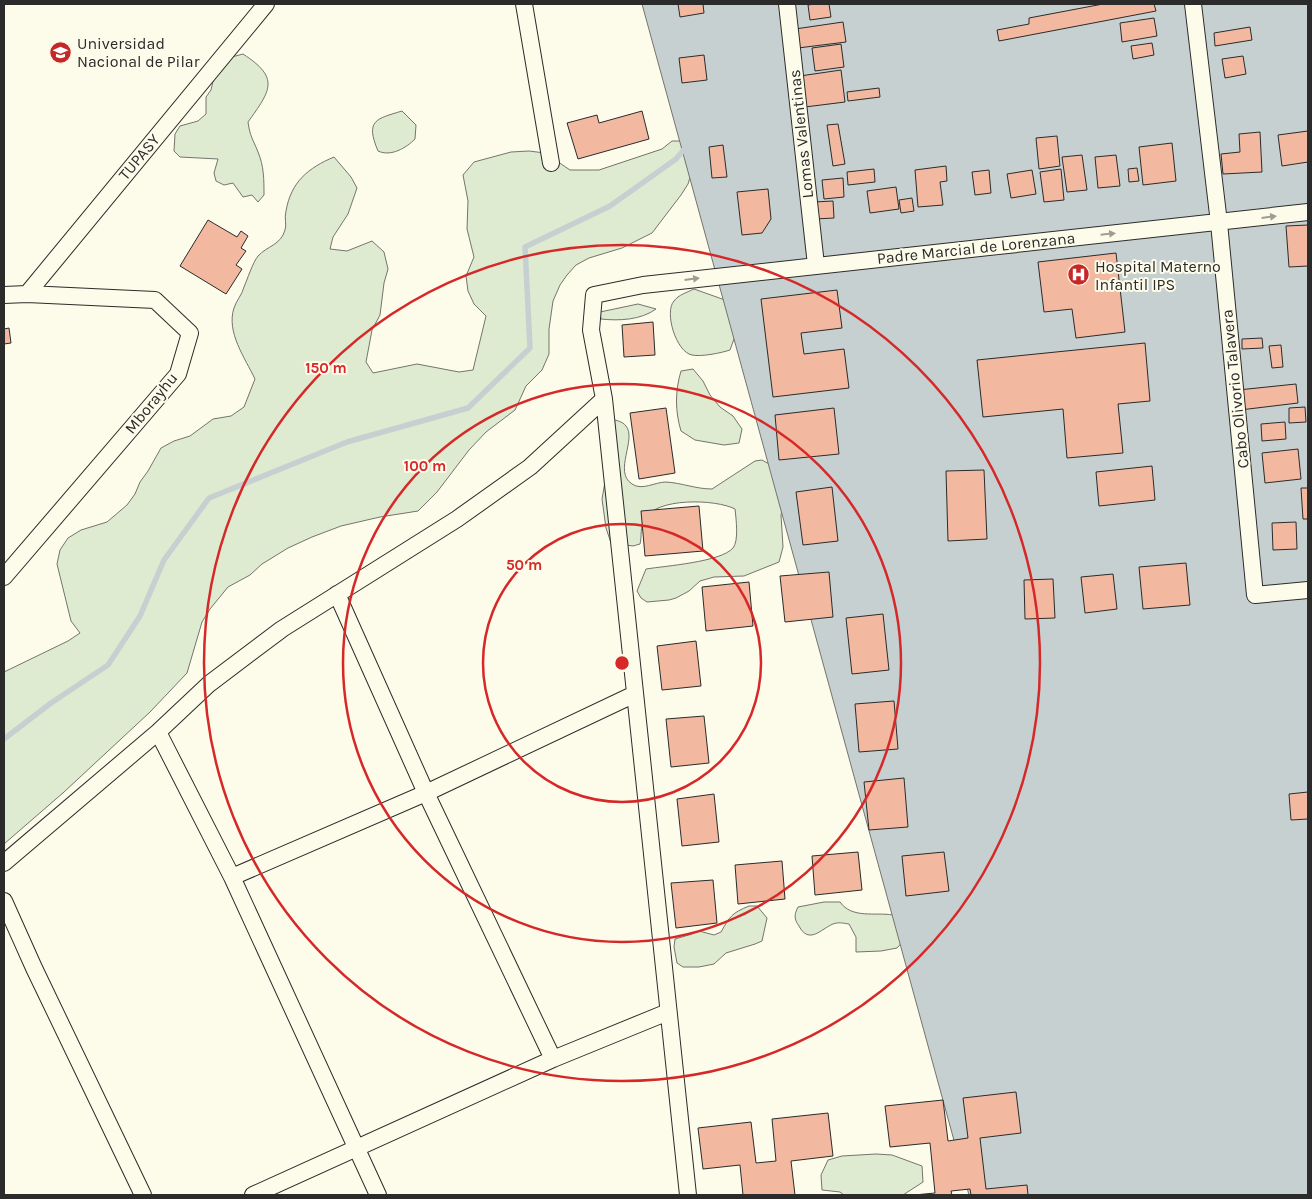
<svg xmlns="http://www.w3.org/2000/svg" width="1312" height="1199" font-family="Karla,sans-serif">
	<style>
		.green { fill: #deebd1; stroke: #74746e }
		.water { fill: #c7d0d0; stroke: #74746e }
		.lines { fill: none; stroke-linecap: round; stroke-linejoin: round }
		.stream { stroke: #c7d0d0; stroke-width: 5.5 }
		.building { fill: #f2b8a0; stroke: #2b2b2b }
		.street-casing { stroke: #2b2b2b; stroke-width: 18 }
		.street { stroke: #fdfbea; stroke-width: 16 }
		.oneway { fill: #9e9d94 }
		.ring { fill: none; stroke: #d62828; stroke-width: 2.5 }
		.labels { text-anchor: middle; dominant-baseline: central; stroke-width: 4; stroke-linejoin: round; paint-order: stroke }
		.poi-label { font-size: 16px; fill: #2b2b2b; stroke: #fdfbea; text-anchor: start }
		.street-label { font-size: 16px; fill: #2b2b2b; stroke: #fdfbea }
		.centre { fill: #d62828; stroke: #fdfbea; stroke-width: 2.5 }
		.ring-label { font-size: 15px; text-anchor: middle; font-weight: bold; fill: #d62828; stroke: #fdfbea; stroke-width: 4; stroke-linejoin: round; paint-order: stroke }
	</style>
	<rect width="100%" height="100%" fill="#fdfbea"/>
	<path class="green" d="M243 54C280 78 271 90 248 122 250 137 253 139 258 152 264 166 264 180 264 195L258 202 252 195 243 197 233 183 224 185 216 181 214 173 218 159 180 157 174 151 175 134 180 126 198 121 206 114V97L211 90 213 81 212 72 213 62Z
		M402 111 416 125 415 139C406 148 391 157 378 151 365 120 376 119 402 111Z
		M672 141H685L692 171 688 184 681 195 652 233 622 248 589 258 576 265 567 275 560 285 553 301 549 329V354L542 370 526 386 515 410 486 432 469 450 437 492 418 511 380 517 341 526 312 537 288 548 262 564 250 575 228 587 210 609 202 622 187 673 150 712 64 792 4 844V672L68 641 80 633 71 621 57 564 60 550 68 538 81 530 107 522 127 505 135 494 140 482 148 471 161 448 174 441 190 436 213 419 231 416 244 407 255 379C245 358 226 332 234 308 236 301 242 295 244 287 247 280 253 262 258 256 267 246 281 245 285 230 287 225 284 218 286 211 291 182 308 168 334 157L351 177 357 188 348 214 333 237 330 249 347 251 372 241 384 252 388 269 384 283 380 315 372 330 366 362 373 373 417 364 459 372 473 370 486 316 474 304 468 291 466 276 474 257 467 229 468 201 463 175 474 162 511 152 529 151 545 153 570 170H599L662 149Z
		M694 289 725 300 738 328 730 350C721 353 701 357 692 355 676 352 664 312 674 301 678 295 688 292 694 289Z
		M638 304 656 309C641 320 619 321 601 319L600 312Z
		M693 369 703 381 710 395 720 407 733 416 742 429 739 443 724 445 695 440 681 431C675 411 675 391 681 371Z
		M612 419C617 421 622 421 626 426 637 439 613 472 632 484 642 491 655 482 666 482 682 483 696 489 712 489L755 461 762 460 769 464 785 499 781 515 783 547 779 562 744 576 714 577 700 581 689 591 676 598 669 600 647 602 641 598 637 591 646 569C665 566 721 562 733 548 739 541 736 518 735 509 716 499 655 497 644 520 640 527 642 536 640 544L633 546 611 543 606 528 602 499 609 459Z
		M824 902H840C852 919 875 912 893 915L907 937 897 948 881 951 856 952V937L849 924C843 923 838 922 833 924 821 929 809 945 799 926 794 919 794 915 798 907Z
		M749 906H757L767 918 762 941 755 944 726 953 714 964 699 967H683L677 963 674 947 675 939 692 934 699 931 714 935 721 932C730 916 732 913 749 906Z
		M876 1154 892 1155 922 1166 923 1182 903 1195H844L840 1192 822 1190 821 1175 828 1160 842 1156Z"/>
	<path class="water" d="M642 4H1308V1195H969Z"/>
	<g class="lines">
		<path class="stream" d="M4 739 51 703 108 665 140 616 164 560 209 498 347 442 468 408 530 348 525 247 610 206 676 159 687 146"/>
	</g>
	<path class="building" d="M678 4H703L704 13 680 17Z
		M815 4H829L831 17 810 20 808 5Z
		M1103 4H1154L1156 11 999 41 997 30 1029 24V18Z
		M1154 18 1157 36 1122 42 1120 23Z
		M843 22 846 42 798 48 795 29Z
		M1250 27 1252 40 1215 46 1214 33Z
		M1152 43 1154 55 1133 59 1131 46Z
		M841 44 844 67 815 71 812 48Z
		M704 55 707 80 682 83 679 58Z
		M1243 56 1246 74 1225 78 1222 59Z
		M841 70 845 102 805 107 800 76Z
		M879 88 880 97 848 101 847 92Z
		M642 111 649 139 578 159 567 123 597 115 599 123Z
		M838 124 845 164 833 166 827 125Z
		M1308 131V162L1282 166 1278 135Z
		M1260 132 1262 172 1223 174 1221 154 1240 152 1239 134Z
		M1057 136 1060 166 1039 169 1036 138Z
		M1172 143 1176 181 1143 185 1139 147Z
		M723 145 727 177 712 178 709 147Z
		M1082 155 1087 190 1067 192 1062 157Z
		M1116 155 1120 186 1098 188 1095 157Z
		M946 166 947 181 940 182 943 205 918 207 915 170Z
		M1137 168 1139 181 1129 182 1128 169Z
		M874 169 875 182 848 185 847 172Z
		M1061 169 1064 200 1044 202 1040 172Z
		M989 170 991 193 975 195 972 172Z
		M1032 170 1036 194 1011 198 1007 174Z
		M843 178 844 197 824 199 822 180Z
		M896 187 899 209 870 213 867 191Z
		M768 189 771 219 762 233 742 235 737 192Z
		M912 198 914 211 901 213 899 200Z
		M833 201 834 218 815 219 814 202Z
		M208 220 237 237 241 231 248 236 241 248 246 251 236 265 242 269 226 294 180 266Z
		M1308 225V266L1289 267 1286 226Z
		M1116 253 1125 332 1076 338 1072 309 1044 312 1038 262Z
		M837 290 842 328 801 333 804 354 844 349 849 388 773 397 761 299Z
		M653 322 655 355 624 357 622 325Z
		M9 328 11 343 4 344V329Z
		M1262 338 1263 348 1242 349V339Z
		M1145 343 1150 401 1118 404 1123 453 1067 458 1063 409 983 417 977 360Z
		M1281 345 1283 367 1272 368 1269 346Z
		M1296 384 1298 403 1240 410 1238 390Z
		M1305 407 1306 422 1289 423V408Z
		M666 408 675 473 639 479 630 413Z
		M834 408 839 454 779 460 775 415Z
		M1285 422 1286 439 1262 441 1261 424Z
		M1298 449 1301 479 1265 483 1262 453Z
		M1152 466 1155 500 1099 506 1096 472Z
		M984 470 987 539 948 541 946 471Z
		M832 487 838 541 803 545 796 492Z
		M1301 488H1308V519H1303Z
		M699 506 703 551 645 556 641 511Z
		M1296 522 1297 549 1273 550 1272 523Z
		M1186 563 1190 605 1143 609 1139 567Z
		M829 572 833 617 785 622 780 576Z
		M1113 574 1117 609 1085 613 1081 577Z
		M1053 579 1055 618 1025 619 1024 580Z
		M749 582 753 626 706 631 702 587Z
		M883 614 889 670 852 674 846 618Z
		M696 641 701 686 662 690 657 646Z
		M894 701 898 749 859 752 855 704Z
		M704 716 709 763 671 767 666 719Z
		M904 778 908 827 869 830 864 782Z
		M1308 792V819L1291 820 1289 794Z
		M714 794 719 842 682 846 677 799Z
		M858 852 862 890 815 895 812 856Z
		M944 852 949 891 906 896 902 856Z
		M782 861 785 899 738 904 735 865Z
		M713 880 717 923 676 928 671 883Z
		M1016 1092 1021 1133 980 1138 986 1189 1027 1185 1028 1195H971L970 1189 951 1191 952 1195H914L935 1193 930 1143 890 1147 885 1106 943 1100 948 1141 968 1138 963 1098Z
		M828 1113 833 1156 791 1161 795 1195H743L740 1165 703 1169 698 1128 751 1122 756 1163 776 1161 772 1119Z"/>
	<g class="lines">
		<defs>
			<path id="street" d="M524 4 551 163
				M787 4 816 265
				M1193 4 1219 223 1255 595 1308 590
				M4 295 27 294 266 4
				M4 577 178 374 190 333 155 300 27 294
				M337 594 426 793 553 1059
				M158 732 232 877 378 1195
				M4 863 158 732 209 684 282 629 457 519 530 467 604 399
				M232 877 426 793 635 694
				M4 901 34 968 143 1195
				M253 1195 553 1059 668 1012
				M688 1195 604 399 591 330 594 295 643 285 1308 212"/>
		</defs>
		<use href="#street" class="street-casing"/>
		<use href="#street" class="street"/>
	</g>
	<defs><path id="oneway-solid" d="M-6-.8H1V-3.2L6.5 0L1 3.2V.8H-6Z" transform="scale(1.25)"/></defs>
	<g class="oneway">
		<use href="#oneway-solid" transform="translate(1269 217) rotate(-7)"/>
		<use href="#oneway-solid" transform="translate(1108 234) rotate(-6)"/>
		<use href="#oneway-solid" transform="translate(692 279) rotate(-7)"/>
	</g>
	<g class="ring">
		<circle cx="622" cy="663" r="139"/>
		<circle cx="622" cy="663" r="279"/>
		<circle cx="622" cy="663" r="418"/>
	</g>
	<defs>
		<symbol id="university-disc" viewBox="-11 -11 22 22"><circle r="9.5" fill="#c62828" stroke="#fdfbea"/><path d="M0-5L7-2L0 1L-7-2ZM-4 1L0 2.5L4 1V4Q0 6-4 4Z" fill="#fff"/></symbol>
		<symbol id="hospital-disc" viewBox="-11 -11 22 22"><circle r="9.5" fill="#c62828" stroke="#fdfbea"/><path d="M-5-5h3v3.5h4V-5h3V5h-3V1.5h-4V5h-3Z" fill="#fff"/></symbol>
	</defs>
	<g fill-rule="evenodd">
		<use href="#university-disc" x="48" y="40" width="25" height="25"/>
		<use href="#hospital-disc" x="1066" y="262" width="25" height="25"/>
	</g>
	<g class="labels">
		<g class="poi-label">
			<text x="77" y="43">Universidad<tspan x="77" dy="18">Nacional de Pilar</tspan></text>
			<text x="1095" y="266">Hospital Materno<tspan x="1095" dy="18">Infantil IPS</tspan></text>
		</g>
		<g class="street-label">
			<text transform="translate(801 134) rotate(-96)">Lomas Valentinas</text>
			<text transform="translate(139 157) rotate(-50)">TUPASY</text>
			<text transform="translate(976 248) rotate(-6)">Padre Marcial de Lorenzana</text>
			<text transform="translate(1235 389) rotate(-96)">Cabo Olivorio Talavera</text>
			<text transform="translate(151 403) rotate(-51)">Mborayhu</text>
		</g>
	</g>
	<circle cx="622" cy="663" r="8" class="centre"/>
	<g class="ring-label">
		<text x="326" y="373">150 m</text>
		<text x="425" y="471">100 m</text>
		<text x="524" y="570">50 m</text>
	</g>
	<rect width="1312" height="1199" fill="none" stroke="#2b2b2b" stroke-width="10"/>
</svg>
